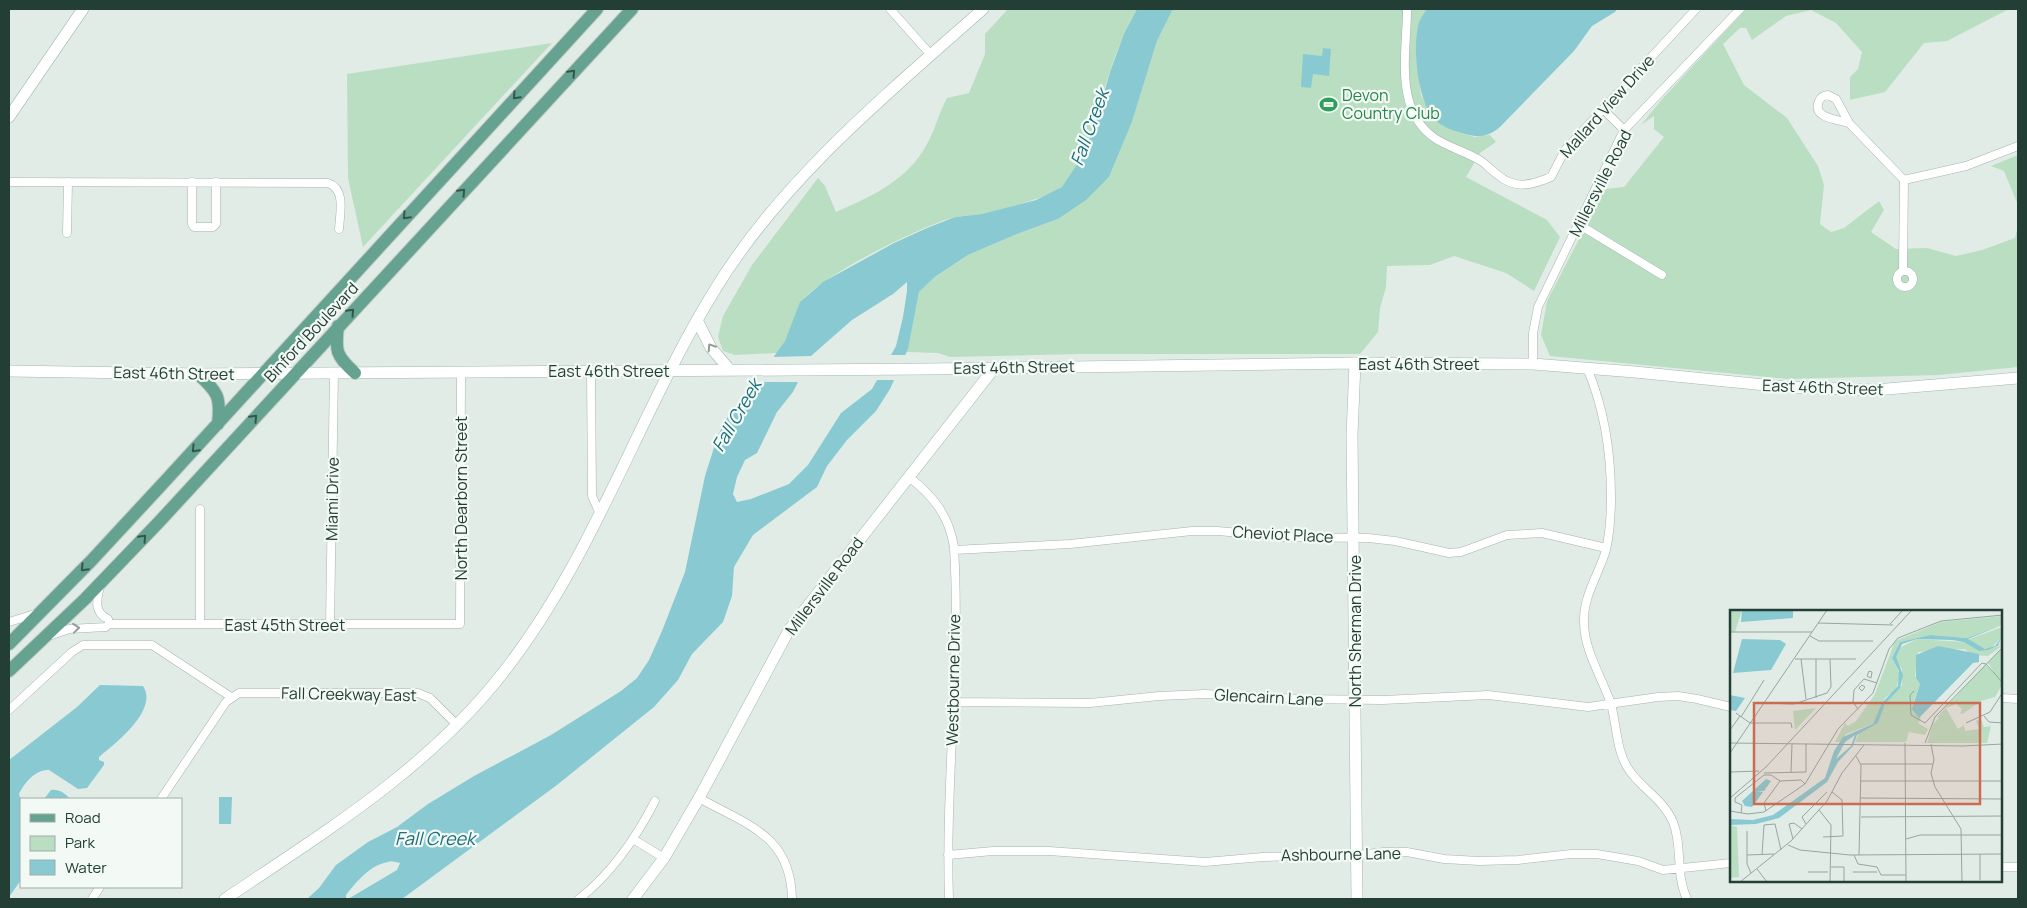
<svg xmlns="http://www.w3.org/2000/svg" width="2027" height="908" font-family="Manrope,sans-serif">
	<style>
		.green { fill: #badec2 }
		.water { fill: #89cad2; fill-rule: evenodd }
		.pier { fill: #e2ece7 }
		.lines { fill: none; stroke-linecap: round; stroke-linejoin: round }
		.street-casing { stroke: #a5b4ae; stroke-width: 9 }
		.secondary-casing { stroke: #a0b8af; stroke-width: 12 }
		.primary-casing { stroke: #c1c9c6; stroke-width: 14 }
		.street { stroke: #fff; stroke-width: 8 }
		.secondary { stroke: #fff; stroke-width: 11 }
		.primary { stroke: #66a290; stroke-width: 12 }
		.oneway { stroke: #33574c }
		.oneway2 { stroke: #909e9a }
		.labels { text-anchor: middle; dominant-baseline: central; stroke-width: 4.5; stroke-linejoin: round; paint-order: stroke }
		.leisure-label { font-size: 16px; fill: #27864d; stroke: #f3f9f5; text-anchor: start }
		.street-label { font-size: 16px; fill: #223e35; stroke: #f3f9f5 }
		.water-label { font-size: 18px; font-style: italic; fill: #1b6f7a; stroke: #f3f9f5 }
		.inset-road { fill: none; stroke: #95a6a0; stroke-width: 1 }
		.view { fill: #ca6c52; fill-opacity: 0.15; stroke: #ca6c52; stroke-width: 2.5 }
		.inset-edge { fill: none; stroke: #223e35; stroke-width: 2.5 }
	</style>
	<rect width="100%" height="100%" fill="#e2ece7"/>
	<path class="green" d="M1008 9H1137C1126 29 1117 50 1110 71 1097 111 1091 153 1063 186 1054 196 997 211 982 214 973 216 964 215 955 217 923 225 820 276 801 302 797 307 796 317 793 323 789 334 784 344 777 353L735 355 723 351 718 337 723 316 752 265 818 178 825 186 836 212C872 196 907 181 927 144 935 130 939 112 947 98L969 93 985 54V34Z
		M1173 9H1427L1419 22 1416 58 1421 95 1434 120 1457 132 1475 137 1490 135 1496 142 1480 153 1466 177 1547 220 1560 237 1534 291 1506 273 1454 256 1430 265 1387 266 1386 287 1380 308 1378 332 1360 354H1081L950 357 938 353 907 352 919 292 936 276 968 255 1017 234 1058 219 1109 177 1132 122 1157 41Z
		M1746 9H2009L1947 41 1924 43 1885 92 1850 100V77L1858 69 1862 52 1836 23 1811 10 1786 16 1752 40 1746 28H1740L1723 44 1744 85 1787 118 1818 166 1824 185 1820 224 1831 232 1844 228 1879 201 1884 210 1871 232 1896 249 1927 248 1956 256 1982 250 2015 238 2018 226V367L1939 375 1788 379 1550 356 1541 335 1547 301 1605 189 1624 187 1664 137 1654 129V116L1641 125 1663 98Z
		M552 43 363 247 348 178 347 74Z
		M2018 155V205L2004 171 1991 166Z"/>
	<path class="water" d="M1137 9H1173L1157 41 1132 122 1109 177 1086 200 1058 219 1017 234 968 255 936 276 919 292 908 349 890 389 876 411 847 440 827 466 817 487 753 535 734 567 732 596 723 622 692 654 678 680 654 707 557 785 402 899H348L397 870 400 863C396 862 391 861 388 862 370 865 356 882 346 895V899H307L319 888 336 865 368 842 397 827 428 804 474 776 551 735 621 691 637 678 649 660 662 631 685 572 705 476 718 435 731 411 750 390 785 341 800 302 823 282 894 243 927 228 955 217 982 214 1036 200 1062 187 1082 157 1094 128 1110 72 1124 34ZM907 282V291L903 317 896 346 872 389 841 413 808 465 789 484 751 499 737 502 733 494 737 477 745 460 757 453 777 412 793 392 811 356 852 320 893 294Z
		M1427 9H1617L1615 12 1592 26 1574 51 1500 127C1488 137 1479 138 1465 134 1456 132 1440 126 1434 119 1417 99 1412 47 1419 22 1421 18 1424 13 1427 9Z
		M1323 48 1331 49 1329 76 1313 74 1311 88 1301 87 1303 54 1322 56Z
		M100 685 143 686C159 710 115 744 99 757V760L104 762V765L87 788 78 789 49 770C36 769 24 783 19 794L21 800V880L9 897V760L77 707Z
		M51 790C59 789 65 793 70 799H44Z
		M219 797H232L231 824H219Z"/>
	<path class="pier" d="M888 355H908L897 380H874Z
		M814 356 801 382H753L771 357Z"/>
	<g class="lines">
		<defs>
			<path id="street" d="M890 9 931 55
				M1407 9C1407 53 1393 110 1436 139 1450 148 1467 152 1481 161 1487 165 1492 171 1498 175 1515 190 1532 185 1551 177L1565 150 1696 9
				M1828 95 1836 99 1849 123C1839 120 1811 118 1819 101 1821 97 1823 96 1828 95Z
				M1603 109 1624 130
				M1849 123 1904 180
				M1904 180 1966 166 2018 146
				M9 182 328 183C346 189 340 213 339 229
				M192 182V224L194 227H213L216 224V182
				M1578 224 1662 275
				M67 233 68 182
				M1903 270 1904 180
				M1897 279a8 8 0 1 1 16 0a8 8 0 1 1-16 0Z
				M1533 364V333L1538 307 1624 130 1740 9
				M1587 368C1605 410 1611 452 1611 497 1611 515 1610 532 1606 550 1599 574 1583 596 1584 622 1584 651 1602 677 1611 704 1617 726 1616 751 1629 770 1642 789 1664 800 1673 822 1683 847 1675 874 1687 899
				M591 372 592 496 600 514
				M909 477C933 496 949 515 954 547 961 664 945 782 949 899
				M200 509V624
				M954 550 1070 544 1192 531H1218L1282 537 1368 538 1395 541 1449 553 1461 552 1507 535 1542 533 1606 548
				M100 586C97 599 93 612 108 619L109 624
				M9 622 35 614
				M330 625 334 373
				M52 635 69 629 106 627 109 624H460L461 372
				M2001 698 2018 699
				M955 702 1090 703 1159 696 1205 694 1300 699 1383 700 1488 695 1588 707 1658 697 1678 696 1697 699 1731 707
				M9 710 72 652 83 645H152L231 697
				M699 798C747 825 791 835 792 899
				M161 799 226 702 239 693H418L430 698 457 725
				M633 839 664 858
				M948 855 993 851H1049L1205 862 1263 857 1357 855 1384 852H1407L1444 859 1479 861 1518 860 1571 854H1597L1638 861 1663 870 1731 863
				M2001 867H2018
				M92 899 100 887
				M579 899C612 873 636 838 655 801"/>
			<path id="secondary" d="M9 117 83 9
				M697 320 711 348 730 370
				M1355 363 1352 435 1357 899
				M9 371 198 374 926 369 1355 363 1533 364 1635 372 1785 387 1875 390 2018 378
				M225 899C323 833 428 769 502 674 594 558 638 414 716 288 783 179 888 93 983 9
				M633 899 664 858 699 798 789 630 995 367"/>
			<path id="primary" d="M338 326C335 351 336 356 355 373
				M198 374C218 392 221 397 218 424
				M9 644 91 561 167 479 597 9
				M9 671 85 599 159 522 632 9"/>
		</defs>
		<use href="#street" class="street-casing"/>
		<use href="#secondary" class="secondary-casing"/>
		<use href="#primary" class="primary-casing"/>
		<use href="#street" class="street"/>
		<use href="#secondary" class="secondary"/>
		<use href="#primary" class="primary"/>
	</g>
	<defs><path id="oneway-chevron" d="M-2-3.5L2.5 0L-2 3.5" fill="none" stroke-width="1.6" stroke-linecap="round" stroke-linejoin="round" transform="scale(1.25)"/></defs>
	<g class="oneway">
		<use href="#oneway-chevron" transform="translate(572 73) rotate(-47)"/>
		<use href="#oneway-chevron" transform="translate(516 96) rotate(133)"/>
		<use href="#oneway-chevron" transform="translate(462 192) rotate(-47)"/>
		<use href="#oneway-chevron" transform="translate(406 216) rotate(133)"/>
		<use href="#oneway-chevron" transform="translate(351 312) rotate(-47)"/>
		<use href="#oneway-chevron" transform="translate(254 418) rotate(-47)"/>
		<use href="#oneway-chevron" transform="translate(195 449) rotate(133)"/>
		<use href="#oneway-chevron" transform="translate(143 538) rotate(-47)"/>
		<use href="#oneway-chevron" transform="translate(84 568) rotate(134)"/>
	</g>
	<g class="oneway2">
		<use href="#oneway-chevron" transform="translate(711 347) rotate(-123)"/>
		<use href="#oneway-chevron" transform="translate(76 628) rotate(-6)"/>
	</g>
	<defs>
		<symbol id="stadium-bare" viewBox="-9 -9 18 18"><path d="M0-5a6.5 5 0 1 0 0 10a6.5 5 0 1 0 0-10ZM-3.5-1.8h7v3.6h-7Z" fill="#2e9e5b" stroke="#f3f9f5" stroke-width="2.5" paint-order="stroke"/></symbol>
	</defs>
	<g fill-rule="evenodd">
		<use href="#stadium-bare" x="1316" y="92" width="25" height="25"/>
	</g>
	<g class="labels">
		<g class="leisure-label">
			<text x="1342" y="95">Devon<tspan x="1342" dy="18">Country Club</tspan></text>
		</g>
		<g class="street-label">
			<text transform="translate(1607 106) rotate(-48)">Mallard View Drive</text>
			<text transform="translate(1600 183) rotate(-63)">Millersville Road</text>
			<text transform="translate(311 332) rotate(-47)">Binford Boulevard</text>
			<text x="1419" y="364">East 46th Street</text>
			<text transform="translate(1014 367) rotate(-1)">East 46th Street</text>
			<text x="609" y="371">East 46th Street</text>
			<text transform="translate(174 373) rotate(1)">East 46th Street</text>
			<text transform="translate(1823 387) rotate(2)">East 46th Street</text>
			<text transform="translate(461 498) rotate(-90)">North Dearborn Street</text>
			<text transform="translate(332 499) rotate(-89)">Miami Drive</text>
			<text transform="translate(1283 534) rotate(3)">Cheviot Place</text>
			<text transform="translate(824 586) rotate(-53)">Millersville Road</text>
			<text x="285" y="625">East 45th Street</text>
			<text transform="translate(1355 631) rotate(-90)">North Sherman Drive</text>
			<text transform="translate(953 680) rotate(-89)">Westbourne Drive</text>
			<text transform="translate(349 694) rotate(1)">Fall Creekway East</text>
			<text transform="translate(1269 697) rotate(3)">Glencairn Lane</text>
			<text transform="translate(1341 854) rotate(-1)">Ashbourne Lane</text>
		</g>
		<g class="water-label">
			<text transform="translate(1089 127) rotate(-70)">Fall Creek</text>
			<text transform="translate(736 415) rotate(-60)">Fall Creek</text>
			<text x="435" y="838">Fall Creek</text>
		</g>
	</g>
	<g transform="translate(1730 610)">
		<rect width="272" height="272" fill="#e2ece7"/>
		<path d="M0 0H12L5 22H0ZM272 6V15L237 28 200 25 170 32 162 48 170 64 166 80 155 88 143 114 116 124 111 132H105L115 113 118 116 126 111 145 84 165 31 211 12ZM272 17V27L261 38 252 39 237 30ZM187 29 234 32 249 40 272 36 258 46 241 45 235 39 188 42 185 66 190 74 183 94 191 109 188 113 198 119 195 125 179 122 176 132H125L129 124 148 113 155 94 172 75V59L165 51 167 39ZM272 38V75L265 87 251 91 234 103 230 104 232 99 226 94 216 98 228 119 234 115 235 121 249 119 246 111 251 109 254 117 261 116 257 133H197L203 114 209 108 207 107 255 55 264 62 258 53ZM86 98 65 120 63 101ZM0 215 7 217 9 267 0 268Z" fill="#badec2"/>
		<path d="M12 0H63V8L11 12ZM272 15 238 29 255 39 265 36 272 27 268 35 272 34 258 40 249 41 234 32 222 30 187 29 172 34 166 47 173 65 170 78 155 94 148 113 127 125 123 136 108 152 97 172 49 208 26 214 0 215V209L23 210 43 205 95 168 104 141 113 127 143 114 152 93 168 76 169 61 162 48 170 32 200 25 237 28ZM125 125 121 136 106 149 115 132ZM12 29 50 30 56 34 41 60 3 63ZM208 36 249 44V52L243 53 189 108 182 99 190 74 186 68V45ZM0 85 15 88 6 101 0 100ZM36 169 41 171 34 181H27L33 182 25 193 22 197 15 196 12 191Z" fill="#89cad2" fill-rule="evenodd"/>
		<path class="inset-road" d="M88 13 163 15M160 14 173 0M0 22H82M80 26 89 31H143M65 49H126M71 49 76 89M86 49V88M256 54 273 73M139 61 142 62 141 68 137 66ZM132 75 135 77 132 81 129 78ZM184 81 180 85 181 105 195 113 252 53 256 54M34 93 64 94 97 83 101 77 100 49M128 99 123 92 124 80 134 69 147 73M6 103 20 113H61L62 118M254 106 259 112 273 113M11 107 34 70M236 113 260 102 273 82M0 120 10 106M0 133 233 136 273 134M175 133 176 272M195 133 205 107 273 37M201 134 204 150 201 163 205 177 231 219 232 272M0 143 97 0M126 146 131 155 129 245M131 154H203M0 162 29 161M61 162 62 134M34 163 76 162V134M50 171 71 170 75 174M131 171H273M0 188 36 157 182 0M130 188 273 189M89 200 101 215 100 272M0 201 18 204 34 202 75 174 108 119 143 83 159 39 168 28 211 11 273 5M36 201 34 193 50 171M11 203 12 195 5 192V188L34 165H41L50 171M131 207 273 206M76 214 72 207 97 182M17 221V254L21 263M93 227 113 226 112 190 102 182M63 229 59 214 64 213 72 219M176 229 190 225H273M58 235 70 240 120 245 273 244M250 244V270M17 245 44 244M32 245 34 215 45 214 51 240M124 245 128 254 147 257 151 265H176M101 257H114V272M27 259 37 272M78 262H98M123 262H147M10 272 61 231 97 191 112 163 134 135"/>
		<path class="view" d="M24 93H250V194H24Z"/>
		<rect width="272" height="272" class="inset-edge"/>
	</g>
	<rect width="2027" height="908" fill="none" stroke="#223e35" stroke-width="20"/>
	<rect x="20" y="798" width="162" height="90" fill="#f3f9f5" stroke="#9faea8"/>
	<rect x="30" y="814" width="25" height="8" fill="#66a290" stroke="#9faea8"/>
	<text x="65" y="823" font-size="15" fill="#223e35">Road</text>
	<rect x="30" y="836" width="25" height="15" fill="#badec2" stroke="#9faea8"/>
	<text x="65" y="848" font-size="15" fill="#223e35">Park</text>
	<rect x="30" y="860" width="25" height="15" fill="#89cad2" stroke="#9faea8"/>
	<text x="65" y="873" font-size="15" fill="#223e35">Water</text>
</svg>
